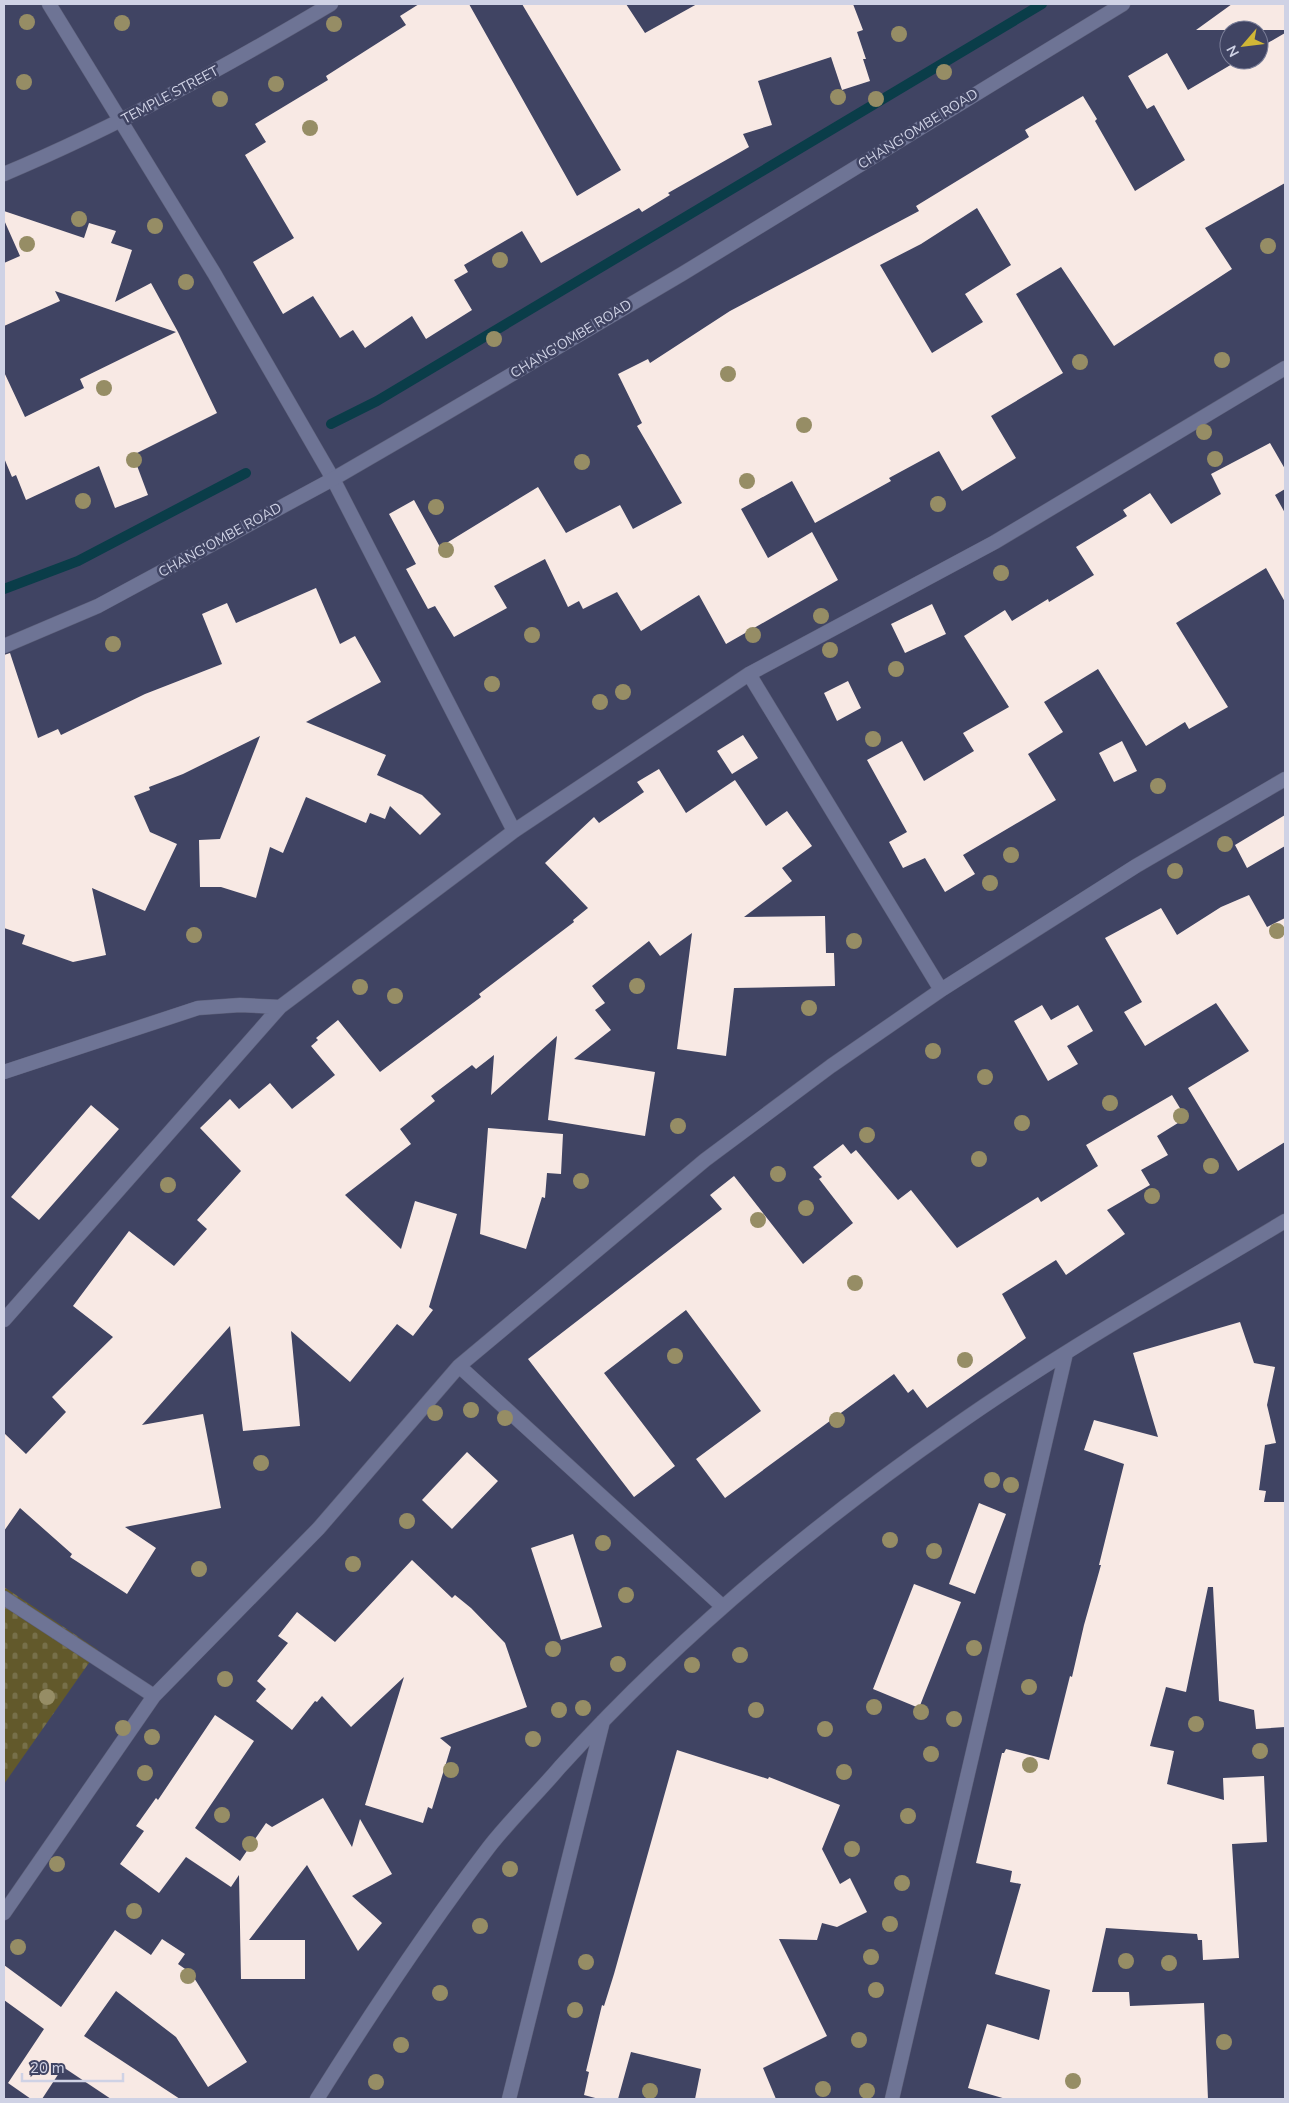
<svg xmlns="http://www.w3.org/2000/svg" width="1289" height="2103" font-family="'Nunito Sans',sans-serif">
	<style>
		.cemetery { fill: url(#cemetery-stones) }
		.lines { fill: none; stroke-linecap: round; stroke-linejoin: round }
		.stream { stroke: #0a3d49; stroke-width: 10 }
		.building { fill: #f8e9e4; fill-rule: evenodd }
		.minor-casing { stroke: #5d607a; stroke-width: 15 }
		.tertiary-casing { stroke: #5d607a; stroke-width: 15 }
		.minor { stroke: #6e7495; stroke-width: 14 }
		.tertiary { stroke: #6e7495; stroke-width: 14 }
		.tree { fill: #968d65 }
		.labels { text-anchor: middle; dominant-baseline: central; stroke-width: 5; stroke-linejoin: round; paint-order: stroke }
		.street-label { font-size: 14px; fill: #cfd2e5; stroke: #404463 }
	</style>
	<defs>
		<pattern id="cemetery-stones" width="16" height="16" patternUnits="userSpaceOnUse" patternTransform="scale(1.25)"><rect width="16" height="16" fill="#62592b"/><path d="M2 7V4a2 2 0 0 1 4 0v3zM10 15v-3a2 2 0 0 1 4 0v3z" fill="#77704a"/></pattern>
	</defs>
	<rect width="100%" height="100%" fill="#404463"/>
	<path class="cemetery" d="M4 1587 98 1650 4 1784Z"/>
	<g class="lines">
		<path class="stream" d="M331 424 377 401 1042 4
			M4 589 78 561 246 473"/>
	</g>
	<path class="building" d="M419 4H469L577 196 621 170 522 4H626L645 33 697 4H853L863 30 857 32 866 59H863L870 81 842 90 831 57 758 81 772 125 743 134 749 147 668 193 670 195 642 212 639 208 541 263 522 231 464 265 468 272 454 280 472 310 426 339 412 316 365 348 353 330 340 338 313 296 283 314 253 262 294 238 245 155 266 142 255 124 328 80 326 76 406 25 400 16Z
		M1232 4H1285V30H1196Z
		M1285 33V183L1205 228 1232 269 1114 346 1061 267 1016 294 1063 373 991 416 1016 458 962 491 939 451 889 478 891 481 815 523 792 481 741 509 768 558 812 532 838 580 726 644 699 595 641 631 617 592 583 609 579 601 568 607 545 559 494 586 507 608 454 637 435 606 428 609 406 569 416 564 389 514 414 500 440 547 538 487 566 533 620 505 633 529 682 503 637 426 642 423 618 374 648 359 650 363 730 311 919 211 916 206 1029 137 1025 130 1083 96 1097 119 1095 121 1135 191 1185 160 1154 105 1147 109 1128 76 1167 53 1188 90 1239 60H1259V48ZM977 208 1011 265 965 294 983 322 932 353 880 265 921 244Z
		M4 211 84 238 89 223 116 231 111 243 132 250 115 302 151 283 178 332 217 413 133 455 148 495 115 508 99 466 26 500 16 475 12 477 4 458V372L25 417 84 388 80 379 176 332 55 291 60 301 4 326V263L20 256 4 220Z
		M1270 443 1285 469V489L1275 495 1285 513V602L1266 568 1176 623 1228 707 1189 729 1185 722 1146 746 1098 669 1044 702 1063 732 1028 754 1056 800 963 855 975 874 945 892 925 858 903 868 889 842 907 832 867 760 902 741 924 781 974 751 963 733 1009 707 964 636 1005 610 1012 621 1048 599 1049 602 1094 575 1076 547 1127 516 1123 510 1150 493 1171 524 1221 494 1211 474Z
		M316 588 340 644 355 636 381 682 306 722 386 755 377 775 422 795 441 814 420 835 390 806 385 819 370 813 366 823 306 797 283 853 270 847 256 898 221 887H200L199 840 220 839 260 736 183 774 149 787 150 790 134 796 150 832 177 844 145 911 92 888 106 955 73 962 22 944 25 935 4 928V655L10 653 38 738 58 729 61 735 145 694 222 664 202 614 227 603 236 623Z
		M932 604 946 634 905 653 891 624Z
		M848 681 861 708 837 721 824 693Z
		M743 735 758 758 732 774 717 751Z
		M1122 741 1137 771 1114 782 1099 753Z
		M659 769 686 813 735 780 766 826 787 811 812 846 782 868 792 881 744 917 825 916 826 953H834L835 986 734 988 726 1056 677 1049 692 933 660 956 649 941 592 986 605 1003 595 1010 611 1030 574 1059 655 1072 645 1136 548 1120 557 1036 491 1095 494 1055 476 1069 472 1065 431 1096 435 1101 400 1129 411 1144 345 1195 401 1249 415 1201 457 1214 429 1307 433 1310 413 1336 397 1324 350 1382 291 1331 300 1426 243 1431 230 1326 142 1425 203 1414 221 1508 125 1527 156 1548 127 1594 70 1557 72 1554 20 1508 4 1531V1433L26 1454 66 1412 52 1397 113 1337 73 1306 129 1231 174 1266 207 1229 197 1220 241 1171 200 1128 230 1099 239 1109 270 1083 292 1109 335 1075 311 1046 318 1040 316 1038 338 1020 380 1072 481 997 479 994 574 922 573 920 588 908 545 863 594 817 599 823 644 792 637 782Z
		M1285 815V846L1247 868 1235 845Z
		M1249 895 1267 927 1285 918V1142L1238 1171 1188 1088 1249 1051 1216 1003 1145 1046 1124 1012 1142 1002 1105 938 1161 908 1177 935 1221 907Z
		M1042 1005 1051 1020 1078 1005 1093 1031 1067 1046 1078 1064 1048 1081 1014 1021Z
		M1172 1095 1186 1118 1157 1136 1168 1155 1141 1170 1150 1185 1107 1210 1125 1234 1066 1275 1056 1260 1002 1294 1026 1338 927 1408 913 1389 908 1393 894 1374 725 1498 696 1459 761 1411 686 1310 604 1373 675 1466 634 1497 528 1359 722 1209 710 1195 734 1176 803 1264 853 1223 819 1179 822 1177 813 1167 843 1144 851 1154 856 1150 898 1200 911 1190 957 1248 1038 1197 1041 1202 1098 1166 1086 1145Z
		M91 1105 119 1129 39 1220 11 1197Z
		M488 1128 563 1134 561 1174 547 1173 545 1198 542 1197 526 1249 480 1234Z
		M1240 1322 1254 1363 1275 1367 1267 1405 1276 1443 1265 1445 1259 1490 1266 1491 1264 1502H1285V1727L1256 1729 1254 1710 1219 1701 1213 1587H1208L1186 1692 1166 1687 1150 1746 1174 1751 1167 1784 1224 1800 1223 1778 1264 1776 1267 1842 1232 1844 1239 1958 1203 1960 1202 1940H1198L1197 1934 1106 1928 1092 1992H1129L1130 2006 1204 2003 1208 2099H1006L968 2088 987 2024 1039 2040 1050 1990 995 1974 1021 1884 1010 1882 1012 1871 976 1863 1002 1753H1004L1006 1749 1049 1760 1070 1676 1072 1677 1084 1625 1101 1565H1099L1124 1464 1084 1450 1094 1420 1158 1437 1133 1353Z
		M467 1452 498 1481 452 1529 422 1500Z
		M979 1503 1006 1514 975 1594 949 1584Z
		M573 1534 602 1627 561 1640 531 1548Z
		M412 1560 452 1598 455 1595 471 1608 505 1643 527 1707 440 1738 451 1747 432 1809 428 1807 423 1823 365 1805 404 1677 351 1727 322 1696 317 1702 315 1701 292 1730 256 1701 266 1689 257 1681 288 1643 278 1636 297 1612 335 1642Z
		M914 1584 961 1602 919 1708 873 1689Z
		M215 1715 254 1741 195 1828 240 1861 266 1823 272 1827 323 1798 352 1847 360 1819 392 1874 352 1896 382 1923 358 1951 307 1865 249 1940H305V1979H241L239 1875 231 1887 186 1857 159 1893 120 1864 144 1831 136 1826 156 1798 158 1800Z
		M677 1750 768 1779 769 1777 840 1805 822 1849 840 1884 850 1878 867 1912 837 1927 822 1923 817 1940 779 1939 827 2036 763 2068 776 2099H695L701 2069 631 2052 618 2099H599L584 2095 589 2072 586 2071 602 2005 604 2006 614 1974Z
		M115 1930 151 1955 162 1939 185 1954 178 1964 191 1973 247 2062 208 2087 176 2037 116 1991 84 2036 180 2099H111L63 2067 42 2099H31L8 2083 44 2029 4 2000V1965L61 2007Z"/>
	<g class="lines">
		<defs>
			<path id="minor" d="M49 4 214 273 333 479 514 831
				M4 174C118 126 225 67 331 4
				M749 674 941 990
				M4 1072 198 1008 240 1005 280 1007
				M4 1320 280 1007 514 831 749 674 995 542 1285 368
				M459 1366 722 1606
				M4 1598 154 1696
				M4 1913 154 1696 319 1528 459 1366 705 1160 831 1066 941 990 1136 866 1285 779
				M317 2099C371 2013 427 1928 489 1847 511 1819 537 1794 560 1767 676 1639 810 1527 952 1428 1058 1353 1174 1288 1285 1221
				M509 2099 603 1721
				M892 2099 1066 1353"/>
			<path id="tertiary" d="M4 646 98 606 333 479 426 425 682 274 1123 4"/>
		</defs>
		<use href="#minor" class="minor-casing"/>
		<use href="#tertiary" class="tertiary-casing"/>
		<use href="#minor" class="minor"/>
		<use href="#tertiary" class="tertiary"/>
	</g>
	<g class="tree">
		<circle cx="27" cy="22" r="8"/>
		<circle cx="122" cy="23" r="8"/>
		<circle cx="334" cy="24" r="8"/>
		<circle cx="899" cy="34" r="8"/>
		<circle cx="944" cy="72" r="8"/>
		<circle cx="24" cy="82" r="8"/>
		<circle cx="276" cy="84" r="8"/>
		<circle cx="838" cy="97" r="8"/>
		<circle cx="220" cy="99" r="8"/>
		<circle cx="876" cy="99" r="8"/>
		<circle cx="310" cy="128" r="8"/>
		<circle cx="79" cy="219" r="8"/>
		<circle cx="155" cy="226" r="8"/>
		<circle cx="27" cy="244" r="8"/>
		<circle cx="1268" cy="246" r="8"/>
		<circle cx="500" cy="260" r="8"/>
		<circle cx="186" cy="282" r="8"/>
		<circle cx="494" cy="339" r="8"/>
		<circle cx="1222" cy="360" r="8"/>
		<circle cx="1080" cy="362" r="8"/>
		<circle cx="728" cy="374" r="8"/>
		<circle cx="104" cy="388" r="8"/>
		<circle cx="804" cy="425" r="8"/>
		<circle cx="1204" cy="432" r="8"/>
		<circle cx="1215" cy="459" r="8"/>
		<circle cx="134" cy="460" r="8"/>
		<circle cx="582" cy="462" r="8"/>
		<circle cx="747" cy="481" r="8"/>
		<circle cx="83" cy="501" r="8"/>
		<circle cx="938" cy="504" r="8"/>
		<circle cx="436" cy="507" r="8"/>
		<circle cx="446" cy="550" r="8"/>
		<circle cx="1001" cy="573" r="8"/>
		<circle cx="821" cy="616" r="8"/>
		<circle cx="532" cy="635" r="8"/>
		<circle cx="753" cy="635" r="8"/>
		<circle cx="113" cy="644" r="8"/>
		<circle cx="830" cy="650" r="8"/>
		<circle cx="896" cy="669" r="8"/>
		<circle cx="492" cy="684" r="8"/>
		<circle cx="623" cy="692" r="8"/>
		<circle cx="600" cy="702" r="8"/>
		<circle cx="873" cy="739" r="8"/>
		<circle cx="1158" cy="786" r="8"/>
		<circle cx="1225" cy="844" r="8"/>
		<circle cx="1011" cy="855" r="8"/>
		<circle cx="1175" cy="871" r="8"/>
		<circle cx="990" cy="883" r="8"/>
		<circle cx="1277" cy="931" r="8"/>
		<circle cx="194" cy="935" r="8"/>
		<circle cx="854" cy="941" r="8"/>
		<circle cx="637" cy="986" r="8"/>
		<circle cx="360" cy="987" r="8"/>
		<circle cx="395" cy="996" r="8"/>
		<circle cx="809" cy="1008" r="8"/>
		<circle cx="933" cy="1051" r="8"/>
		<circle cx="985" cy="1077" r="8"/>
		<circle cx="1110" cy="1103" r="8"/>
		<circle cx="1181" cy="1116" r="8"/>
		<circle cx="1022" cy="1123" r="8"/>
		<circle cx="678" cy="1126" r="8"/>
		<circle cx="867" cy="1135" r="8"/>
		<circle cx="979" cy="1159" r="8"/>
		<circle cx="1211" cy="1166" r="8"/>
		<circle cx="778" cy="1174" r="8"/>
		<circle cx="581" cy="1181" r="8"/>
		<circle cx="168" cy="1185" r="8"/>
		<circle cx="1152" cy="1196" r="8"/>
		<circle cx="806" cy="1208" r="8"/>
		<circle cx="758" cy="1220" r="8"/>
		<circle cx="855" cy="1283" r="8"/>
		<circle cx="675" cy="1356" r="8"/>
		<circle cx="965" cy="1360" r="8"/>
		<circle cx="471" cy="1410" r="8"/>
		<circle cx="435" cy="1413" r="8"/>
		<circle cx="505" cy="1418" r="8"/>
		<circle cx="837" cy="1420" r="8"/>
		<circle cx="261" cy="1463" r="8"/>
		<circle cx="992" cy="1480" r="8"/>
		<circle cx="1011" cy="1485" r="8"/>
		<circle cx="407" cy="1521" r="8"/>
		<circle cx="890" cy="1540" r="8"/>
		<circle cx="603" cy="1543" r="8"/>
		<circle cx="934" cy="1551" r="8"/>
		<circle cx="353" cy="1564" r="8"/>
		<circle cx="199" cy="1569" r="8"/>
		<circle cx="626" cy="1595" r="8"/>
		<circle cx="974" cy="1648" r="8"/>
		<circle cx="553" cy="1649" r="8"/>
		<circle cx="740" cy="1655" r="8"/>
		<circle cx="618" cy="1664" r="8"/>
		<circle cx="692" cy="1665" r="8"/>
		<circle cx="225" cy="1679" r="8"/>
		<circle cx="1029" cy="1687" r="8"/>
		<circle cx="47" cy="1697" r="8"/>
		<circle cx="874" cy="1707" r="8"/>
		<circle cx="583" cy="1708" r="8"/>
		<circle cx="559" cy="1710" r="8"/>
		<circle cx="756" cy="1710" r="8"/>
		<circle cx="921" cy="1712" r="8"/>
		<circle cx="954" cy="1719" r="8"/>
		<circle cx="1196" cy="1724" r="8"/>
		<circle cx="123" cy="1728" r="8"/>
		<circle cx="825" cy="1729" r="8"/>
		<circle cx="152" cy="1737" r="8"/>
		<circle cx="533" cy="1739" r="8"/>
		<circle cx="1260" cy="1751" r="8"/>
		<circle cx="931" cy="1754" r="8"/>
		<circle cx="1030" cy="1765" r="8"/>
		<circle cx="451" cy="1770" r="8"/>
		<circle cx="844" cy="1772" r="8"/>
		<circle cx="145" cy="1773" r="8"/>
		<circle cx="222" cy="1815" r="8"/>
		<circle cx="908" cy="1816" r="8"/>
		<circle cx="250" cy="1844" r="8"/>
		<circle cx="852" cy="1849" r="8"/>
		<circle cx="57" cy="1864" r="8"/>
		<circle cx="510" cy="1869" r="8"/>
		<circle cx="902" cy="1883" r="8"/>
		<circle cx="134" cy="1911" r="8"/>
		<circle cx="890" cy="1924" r="8"/>
		<circle cx="480" cy="1926" r="8"/>
		<circle cx="18" cy="1947" r="8"/>
		<circle cx="871" cy="1957" r="8"/>
		<circle cx="1126" cy="1961" r="8"/>
		<circle cx="586" cy="1962" r="8"/>
		<circle cx="1169" cy="1963" r="8"/>
		<circle cx="188" cy="1976" r="8"/>
		<circle cx="876" cy="1990" r="8"/>
		<circle cx="440" cy="1993" r="8"/>
		<circle cx="575" cy="2010" r="8"/>
		<circle cx="859" cy="2040" r="8"/>
		<circle cx="1224" cy="2042" r="8"/>
		<circle cx="401" cy="2045" r="8"/>
		<circle cx="1073" cy="2081" r="8"/>
		<circle cx="376" cy="2082" r="8"/>
		<circle cx="823" cy="2089" r="8"/>
		<circle cx="650" cy="2091" r="8"/>
		<circle cx="867" cy="2091" r="8"/>
	</g>
	<g class="labels">
		<g class="street-label">
			<text transform="translate(170 95) rotate(-28)">TEMPLE STREET</text>
			<text transform="translate(918 129) rotate(-32)">CHANG'OMBE ROAD</text>
			<text transform="translate(571 339) rotate(-31)">CHANG'OMBE ROAD</text>
			<text transform="translate(220 540) rotate(-29)">CHANG'OMBE ROAD</text>
		</g>
	</g>
	<rect width="1289" height="2103" fill="none" stroke="#cfd2e5" stroke-width="10"/>
	<g transform="translate(1244 45) rotate(242)"><circle r="24" fill="#404463" stroke="#797d97"/>
	<path d="M0-4L9 19L0 12L-9 19Z" fill="#d0b736"/>
	<text y="-8" font-size="14" font-weight="bold" text-anchor="middle" fill="#cfd2e5">N</text>
	</g>
	<path d="M22 2073v8h101v-8" fill="none" stroke="#cfd2e5" stroke-width="2.5"/>
	<text x="30" y="2073" font-size="15" fill="#cfd2e5" stroke="#404463" stroke-width="4" paint-order="stroke">20 m</text>
</svg>
